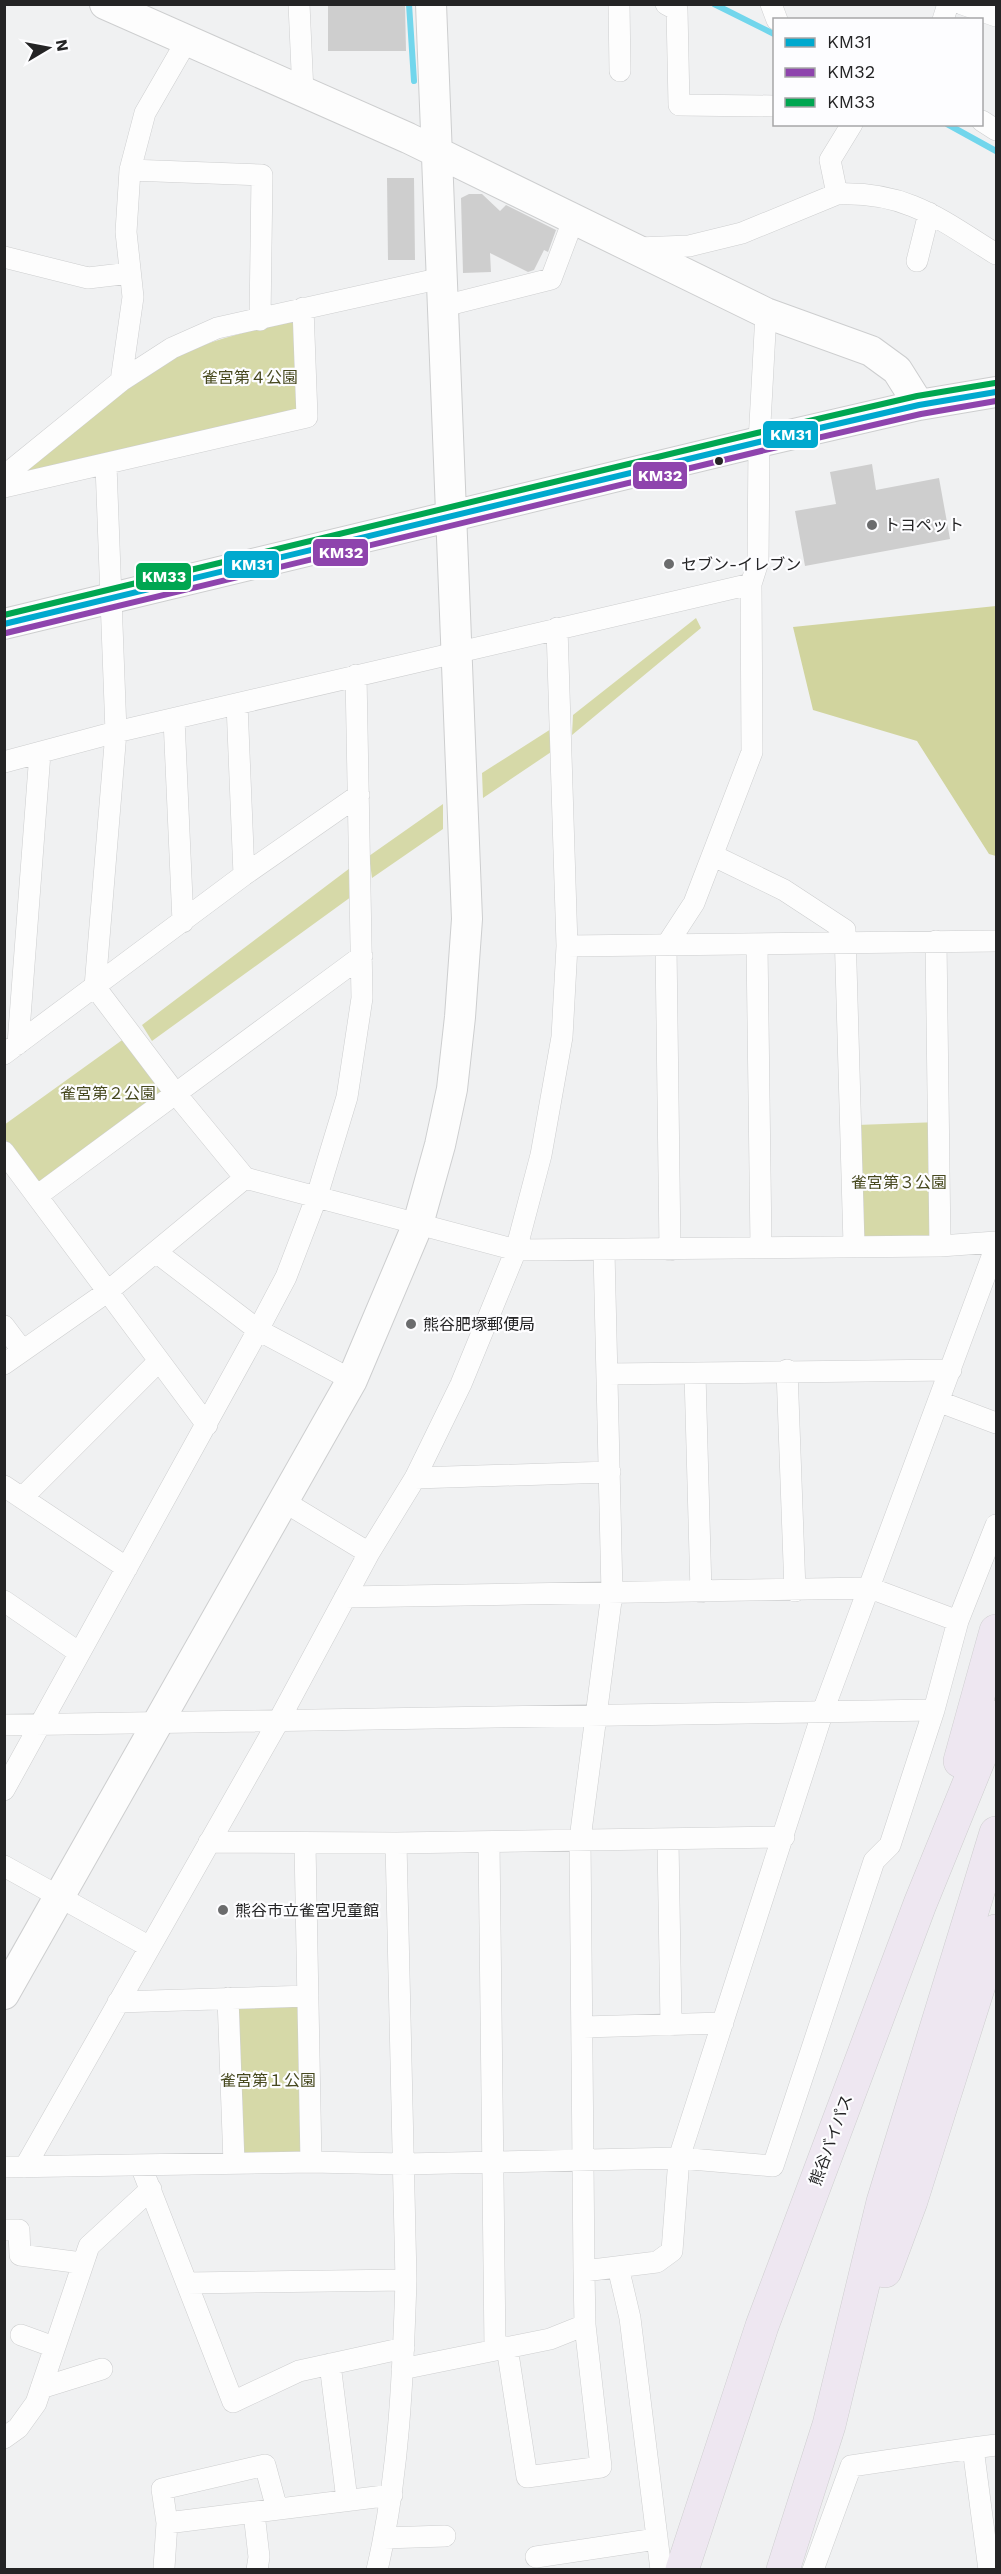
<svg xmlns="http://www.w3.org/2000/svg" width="1001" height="2574" font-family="'Work Sans','Noto Sans JP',sans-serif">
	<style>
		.green { fill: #d6d9a8 }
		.forest { fill: #d1d49e }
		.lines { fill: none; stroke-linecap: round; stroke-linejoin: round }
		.stream { stroke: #72d6ec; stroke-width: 6 }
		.building { fill: #cecece }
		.street-casing { stroke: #cdcecf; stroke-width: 22 }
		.secondary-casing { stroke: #cdcecf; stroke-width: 32 }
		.highway-casing { stroke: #cececf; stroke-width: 34 }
		.street { stroke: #fdfdfd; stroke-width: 21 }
		.secondary { stroke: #fdfdfd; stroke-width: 30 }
		.highway { stroke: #eee7f1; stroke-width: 33 }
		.bus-1-casing { stroke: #fdfdff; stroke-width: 10 }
		.bus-2-casing { stroke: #fdfdff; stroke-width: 10 }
		.bus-3-casing { stroke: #fdfdff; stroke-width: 10 }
		.bus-1 { stroke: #00a9ce; stroke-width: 6 }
		.bus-2 { stroke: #8e44ad; stroke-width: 6 }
		.bus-3 { stroke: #00a651; stroke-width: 6 }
		.bus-dot { fill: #242425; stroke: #fdfdff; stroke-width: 2 }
		.poi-dot { fill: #6b6c6d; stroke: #fdfdff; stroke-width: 2 }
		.labels { text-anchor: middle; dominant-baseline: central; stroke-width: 4.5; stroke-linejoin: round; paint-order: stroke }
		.park-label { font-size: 16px; fill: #47491f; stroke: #fdfdff }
		.poi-label { font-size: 16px; fill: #242425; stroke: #fdfdff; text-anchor: start }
		.street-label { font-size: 16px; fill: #242425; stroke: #fdfdff }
		.line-badge { stroke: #fdfdff; stroke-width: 2 }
		.badge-label { font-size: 16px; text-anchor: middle; font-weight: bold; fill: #fff }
	</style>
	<rect width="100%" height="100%" fill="#f0f1f2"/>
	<path class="green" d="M293 318 297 411 16 477C67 437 117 390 173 359 211 338 253 332 293 318Z
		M696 618 701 628 572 735 573 715Z
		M551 729 554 750 483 798 482 773Z
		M443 804V829L372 878 369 856Z
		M354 865 355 894 152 1041 142 1025Z
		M125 1038 165 1094 41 1184 5 1139 4 1125Z
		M939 1122 940 1240 859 1239 857 1125Z
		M301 2004 304 2153 234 2156V2006Z"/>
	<path class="forest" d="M996 606V856L989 854 917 741 813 710 793 627Z"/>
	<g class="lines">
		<path class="stream" d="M409 4 414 81
			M714 4 774 34
			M947 124 996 151"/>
	</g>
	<path class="building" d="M328 4H405L406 51H328Z
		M387 178H414L415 260H388Z
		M469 194H482L500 211 506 205 556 230 548 252 544 250 534 270 528 272 490 253 491 272 463 273 461 198Z
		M872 464 876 490 939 478 950 539 805 566 795 511 836 504 830 472Z"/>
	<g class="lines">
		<defs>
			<path id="street" d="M299 4 303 93
				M619 4 620 71
				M666 4 677 10 679 105 774 106
				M771 4 777 20
				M962 4 996 16
				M943 20 948 4
				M982 121 996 130
				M130 170 262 175 260 320
				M837 194 830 160 852 124
				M638 248 689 246 742 233 837 194C907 191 941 220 996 254
				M4 257 88 278 130 273
				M917 261 929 213
				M444 306 551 279 574 218
				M121 381 133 297 126 232 130 170 145 113 186 42
				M106 465 116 732 95 987 176 1094 245 1178 516 1250 940 1246 996 1242
				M4 476 121 381 172 348 217 328 442 278
				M4 487 307 417 303 308
				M237 704 244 875
				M174 719 183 922
				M4 762 116 732 751 584
				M714 856 784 890 845 930 854 1245
				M936 941 940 1246
				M757 945 761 1246
				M567 946 996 941
				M18 1044 40 753
				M4 1054 244 875 359 795
				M4 1152 207 1425
				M37 1196 362 956
				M670 1250 666 946 694 903 752 752 751 584 758 562 759 442 766 313
				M156 1252 258 1330 352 1380
				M4 1326 22 1350
				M4 1364 107 1292 245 1178
				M787 1370 795 1591
				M608 1374 951 1370
				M695 1374 701 1592
				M940 1402 996 1423
				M415 1478 610 1472
				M4 1486 127 1568
				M22 1498 158 1362
				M369 1553 415 1478 461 1384 516 1250 541 1155 562 1037 567 946 557 628
				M345 1597 870 1588 958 1621
				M4 1601 78 1652
				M4 1725 934 1710
				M4 1790 258 1330 286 1277 317 1196 347 1097 362 998 356 675
				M668 1840 671 2025
				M209 1842 396 1843 784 1837
				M489 1842 495 2349
				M305 1844 311 2162
				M4 1866 148 1946
				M228 1998 234 2163
				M118 2002 308 1996
				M583 2027 723 2023
				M141 2166 233 2402 299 2371 404 2348
				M4 2167 311 2162 404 2164 679 2158 773 2166 874 1861 890 1845 934 1710 958 1621 996 1525
				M25 2167 279 1720 369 1553 283 1501
				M4 2230H19L20 2255 82 2263
				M618 2267 630 2318 661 2570
				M584 2271 580 1839 612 1593 604 1251
				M187 2283 406 2280
				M21 2335 54 2347
				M507 2347 527 2477 601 2467 585 2325 584 2271 657 2262 672 2251 679 2158 823 1711 996 1246
				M330 2364 347 2500
				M402 2369 550 2339 585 2325
				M41 2388 102 2369
				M4 2438 18 2428 36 2403 89 2246 151 2189
				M254 2513 259 2557 257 2570
				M167 2523 392 2495
				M384 2538 445 2536
				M536 2557 656 2539
				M164 2568 167 2523 162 2489 265 2465 277 2509
				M377 2570C399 2476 403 2376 406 2280L396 1843
				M813 2570 851 2466 973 2448
				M989 2570 973 2448 996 2445"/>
			<path id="secondary" d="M105 4 408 138 766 313 871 351 897 370 919 405
				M4 624 759 442 919 405 996 392
				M4 1994 352 1380 418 1224 440 1145 452 1089 460 1017 467 919 431 4"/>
			<path id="highway" d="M960 1761 996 1631
				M885 2271 911 2201 996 1931
				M682 2570 762 2326 920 1904 996 1717
				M783 2570 829 2425 883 2202 996 1833"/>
		</defs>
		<use href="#street" class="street-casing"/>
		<use href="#secondary" class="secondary-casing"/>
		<use href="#highway" class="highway-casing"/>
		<use href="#street" class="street"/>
		<use href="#secondary" class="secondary"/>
		<use href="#highway" class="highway"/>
		<defs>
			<path id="bus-1" d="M4 624 759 442 919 405 996 392"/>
			<path id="bus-2" d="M6 633 761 451 921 414 996 401"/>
			<path id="bus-3" d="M4 615 757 433 917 396 995 383"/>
		</defs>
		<use href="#bus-1" class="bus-1-casing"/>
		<use href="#bus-2" class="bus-2-casing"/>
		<use href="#bus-3" class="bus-3-casing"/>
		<use href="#bus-1" class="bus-1"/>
		<use href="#bus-2" class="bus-2"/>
		<use href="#bus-3" class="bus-3"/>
	</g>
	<circle class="bus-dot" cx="719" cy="461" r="5"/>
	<g class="poi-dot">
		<circle cx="872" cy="525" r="6"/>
		<circle cx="669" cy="564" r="6"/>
		<circle cx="411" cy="1324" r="6"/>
		<circle cx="223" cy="1910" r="6"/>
	</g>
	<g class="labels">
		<g class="park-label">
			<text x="250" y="377">雀宮第４公園</text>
			<text x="108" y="1093">雀宮第２公園</text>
			<text x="899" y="1182">雀宮第３公園</text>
			<text x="268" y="2080">雀宮第１公園</text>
		</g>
		<g class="poi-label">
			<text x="884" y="525">トヨペット</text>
			<text x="681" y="564">セブン-イレブン</text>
			<text x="423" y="1324">熊谷肥塚郵便局</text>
			<text x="235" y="1910">熊谷市立雀宮児童館</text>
		</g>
		<g class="street-label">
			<text transform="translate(831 2140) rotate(-70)">熊谷バイパス</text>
		</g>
	</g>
	<g class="line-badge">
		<rect x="762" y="420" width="57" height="29" rx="6" fill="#00a9ce"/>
		<rect x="632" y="461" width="56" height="29" rx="6" fill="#8e44ad"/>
		<rect x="312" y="538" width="57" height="29" rx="6" fill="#8e44ad"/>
		<rect x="223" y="550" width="57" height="29" rx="6" fill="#00a9ce"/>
		<rect x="135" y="562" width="57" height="29" rx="6" fill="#00a651"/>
	</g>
	<g class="badge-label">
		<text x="791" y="440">KM31</text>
		<text x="660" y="481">KM32</text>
		<text x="341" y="558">KM32</text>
		<text x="252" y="570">KM31</text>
		<text x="164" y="582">KM33</text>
	</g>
	<rect width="1001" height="2574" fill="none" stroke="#242425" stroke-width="12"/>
	<rect x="773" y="18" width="210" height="108" fill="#fdfdff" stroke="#a6a6a8" stroke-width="1.5"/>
	<rect x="785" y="38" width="30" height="9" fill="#00a9ce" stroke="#a6a6a8" stroke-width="1.5"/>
	<text x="827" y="48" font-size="18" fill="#242425">KM31</text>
	<rect x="785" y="68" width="30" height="9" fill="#8e44ad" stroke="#a6a6a8" stroke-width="1.5"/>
	<text x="827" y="78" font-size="18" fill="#242425">KM32</text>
	<rect x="785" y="98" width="30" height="9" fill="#00a651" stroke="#a6a6a8" stroke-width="1.5"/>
	<text x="827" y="108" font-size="18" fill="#242425">KM33</text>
	<g transform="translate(48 48) rotate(80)" stroke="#fdfdff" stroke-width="4.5" paint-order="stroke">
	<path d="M0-4.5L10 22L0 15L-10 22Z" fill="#242425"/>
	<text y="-9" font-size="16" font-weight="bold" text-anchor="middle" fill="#242425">N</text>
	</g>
</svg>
